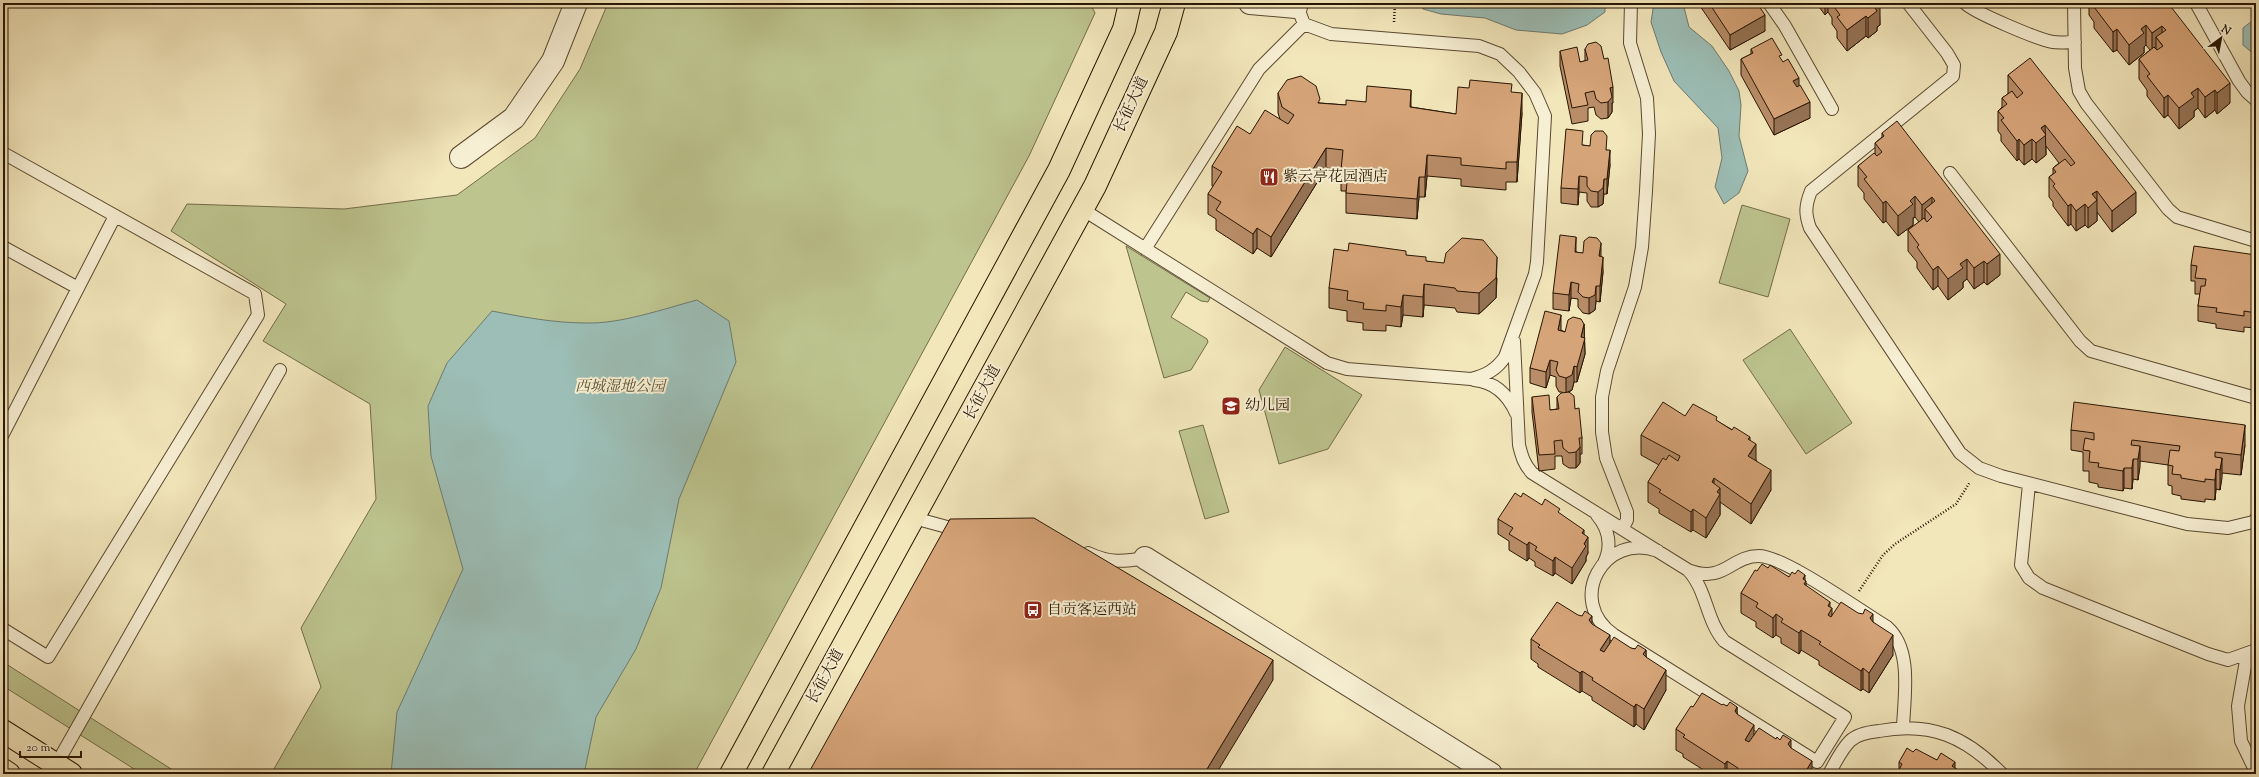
<svg xmlns="http://www.w3.org/2000/svg" width="2259" height="777" font-family="'Sorts Mill Goudy','Noto Serif SC',serif">
	<style>
		.green { fill: #bdc48e; stroke: #736c48 }
		.water { fill: #9cbeb6; stroke: #6e7a6e }
		.lines { fill: none; stroke-linecap: round; stroke-linejoin: round }
		.lane-casing { stroke: #5b4930; stroke-width: 14 }
		.street-casing { stroke: #5b4930; stroke-width: 24 }
		.primary-casing { stroke: #291502; stroke-width: 24 }
		.path { stroke: #291502; stroke-width: 2.5; stroke-dasharray: 1 2; stroke-linecap: butt }
		.lane { stroke: #f7efd3; stroke-width: 12 }
		.street { stroke: #f7efd3; stroke-width: 22 }
		.primary { stroke: #f2e6bb; stroke-width: 22 }
		.wall { fill: #b88d68; stroke: #291502 }
		.shaded-wall { fill: #967355; stroke: #291502 }
		.building { fill: #d6a479; stroke: #291502 }
		.labels { text-anchor: middle; dominant-baseline: central; stroke-width: 4; stroke-linejoin: round; paint-order: stroke }
		.street-label { font-size: 15px; fill: #291502; stroke: #f7efd3 }
		.poi-label { font-size: 15px; fill: #291502; stroke: #f7efd3; text-anchor: start }
		.park-label { font-size: 15px; font-style: italic; fill: #5d5233; stroke: #f7efd3 }
	</style>
	<rect width="100%" height="100%" fill="#f2e6bb"/>
	<filter id="stains"><feTurbulence type="fractalNoise" baseFrequency=".005" numOctaves="4"/><feColorMatrix values="0 0 0 0 .2 0 0 0 0 .09 0 0 0 0 .02 0 0 0 .5 -.17"/></filter>
	<radialGradient id="worn" r=".72"><stop offset=".6" stop-color="#630" stop-opacity="0"/><stop offset="1" stop-color="#630" stop-opacity=".3"/></radialGradient>
	<path class="green" d="M608 3H1090L1095 13 1029 156 694 774H271L321 687 301 628 376 499 370 404 263 341 286 304 171 231 187 204 344 209 457 195 535 138 580 69Z
		M1742 205 1790 219 1768 297 1719 283Z
		M1126 246 1210 298 1208 302 1201 301 1186 292 1171 317 1207 339 1208 342 1191 370 1164 378Z
		M1790 329 1852 423 1806 454 1743 360Z
		M1285 347 1362 395 1328 449 1279 464 1259 390Z
		M1203 425 1229 512 1205 519 1179 431Z
		M3 662 179 774H142L3 686Z"/>
	<path class="water" d="M1421 3H1605V12L1587 25 1562 34 1516 30 1485 18 1441 14 1423 9Z
		M1654 3H1683L1689 27 1712 46 1729 71 1739 91 1741 105 1739 136 1748 171 1739 193 1724 204 1715 187 1722 158 1718 128 1674 81 1661 52 1651 22Z
		M2256 18V56L2243 45V28Z
		M697 300 729 321 736 362 679 499 661 588 636 649 596 717 584 774H391L397 712 463 569 431 456 428 406 447 363 492 311C522 317 555 323 586 323 621 324 663 309 697 300Z"/>
	<g class="lines">
		<defs>
			<path id="lane" d="M1769 3 1785 26 1832 109
				M1908 3 1947 53 1954 65 1953 76 1811 191C1805 206 1805 214 1810 228L1960 453 1979 468 2001 476 2187 524 2228 528 2253 522 2256 519
				M1965 3C1973 12 2039 40 2053 42 2060 43 2068 42 2075 42
				M2074 3 2075 68 2079 91 2086 103 2168 209 2177 217 2256 241
				M2196 3 2239 81 2247 92 2256 100
				M3 153 255 294 258 315 48 657 3 629
				M1950 173 2080 341 2091 351 2256 398
				M1082 209 1327 363 1347 369 1471 379C1486 375 1496 370 1505 357L1535 274 1537 262 1545 116 1535 93 1519 72 1500 54 1479 46 1331 34 1304 24 1296 3
				M3 247 78 288
				M1145 249 1259 69 1304 24
				M1514 341 1519 445C1522 457 1524 464 1532 473L1688 570C1707 590 1706 620 1724 641L1845 717 1817 762 1614 635C1565 601 1604 531 1658 551
				M1474 380C1495 382 1508 395 1516 413
				M3 434 115 216
				M2029 484 2021 565 2029 578 2043 588 2208 654 2228 660 2256 650
				M1597 515C1609 529 1612 546 1604 563
				M914 518 947 527H962
				M1622 529 1627 520V512L1606 458 1602 432V397L1607 371 1635 287 1642 247 1646 191 1649 134 1647 98 1630 43 1631 3
				M1088 553C1109 563 1123 562 1145 558
				M1688 570C1725 584 1730 556 1759 556 1784 556 1862 612 1887 627 1913 650 1904 696 1903 728
				M2247 655 2238 706 2241 741 2256 772
				M56 765 280 370
				M1829 774C1835 763 1841 750 1850 741 1857 734 1869 732 1879 731 1931 721 1966 737 2002 774"/>
			<path id="street" d="M1250 3 1296 7
				M461 157 514 118 553 61 576 3
				M1145 558 1491 774"/>
			<path id="primary" d="M3 731 71 774
				M3 770 9 774
				M731 774 1059 170 1124 29 1130 3
				M773 774 1095 186 1166 32 1174 3"/>
		</defs>
		<use href="#lane" class="lane-casing"/>
		<use href="#street" class="street-casing"/>
		<use href="#primary" class="primary-casing"/>
		<path class="path" d="M1394 22 1395 3
			M1859 591 1883 555 1895 544 1956 504 1970 482"/>
		<use href="#lane" class="lane"/>
		<use href="#street" class="street"/>
		<use href="#primary" class="primary"/>
	</g>
	<path class="wall" d="M1698 3H1757L1765 31 1730 50Z
		M1808 3H1879L1880 25 1877 27V31L1868 38 1866 36 1847 51 1837 38V31L1832 24V18L1828 12 1825 15 1817 4 1812 7Z
		M2089 3H2168L2230 103 2217 114 2215 110 2205 118 2198 108 2194 111V117L2179 129 2168 115 2164 118 2147 96V90L2139 79V59L2150 50 2146 45 2144 47V53L2129 65 2117 50 2113 52 2094 28V22L2089 15Z
		M1585 49 1613 103H1612V112L1608 118 1601 119 1596 115 1594 107 1588 108V121L1572 124 1560 66V51L1580 62 1585 61Z
		M1751 49 1782 61 1799 86 1810 118 1774 135 1741 75V59L1751 54Z
		M2008 75 2136 213 2112 232 2097 212V221L2088 228 2085 225 2076 231 2071 224 2068 226 2053 206V202L2049 197V177L2053 174V168L2059 163 2046 146V155L2036 163 2032 159 2024 165 2019 159 2017 161 2001 141V135L1998 131V111L2002 107V98L2008 94Z
		M1278 93 1320 103 1346 105 1366 102 1411 107 1456 114 1512 93 1522 113 1517 182H1506V190L1461 186V179L1427 176 1425 197H1419L1417 219 1346 213V191H1341V170L1326 168 1271 257 1257 248 1253 254 1216 230V219L1208 214V194L1213 187 1212 186V166L1250 134 1280 119 1278 113Z
		M1882 133 2000 275 1987 285 1984 282 1974 289 1967 279 1963 282V288L1948 300 1938 286 1933 290 1917 268V262L1908 251V230L1919 222 1915 217 1913 218V225L1898 236 1886 221 1883 223 1864 199V193L1858 186V166L1875 154V143L1882 137Z
		M1583 145 1607 150 1610 165 1607 194H1604L1603 204 1598 207H1591L1587 201V193L1579 192 1578 205 1561 203V188Z
		M1348 251 1406 255 1426 261 1497 278 1496 298 1479 314 1457 312 1455 308 1424 305 1423 317 1403 315 1401 327 1386 325V331L1363 330V323L1347 321V311L1329 308V288Z
		M1576 252 1601 257 1603 272 1600 302 1596 301 1595 310 1589 314 1583 313 1578 307V299L1571 298 1569 311 1553 309V293Z
		M2256 255V328L2244 327V332L2216 328V324L2198 321V306L2200 294H2195V281H2191V265Z
		M1584 324 1585 354 1577 382H1574L1572 390 1569 392 1575 409 1582 438V454H1580V463L1576 468H1569L1563 464 1562 456H1555V469L1539 471 1532 412V397L1550 410 1557 409V397L1562 392H1559L1556 386V377L1550 375 1546 388 1530 383V368L1561 330 1565 332Z
		M1685 416 1717 421 1750 440 1756 460 1771 490 1751 524 1720 502V515L1706 538 1693 530 1691 532 1659 513V509L1648 502V482L1659 465 1641 455V435Z
		M2071 430 2245 445 2241 475 2222 473 2220 490 2216 489 2215 500 2205 499V502L2181 499V496L2172 494V486L2168 485V465L2140 461 2138 480 2133 479 2132 489 2124 488 2123 491 2098 487V484L2089 482V471H2083V452L2071 450Z
		M1542 505 1560 514 1584 534 1588 553 1586 557V561L1572 584 1555 573 1553 576 1535 566V562L1529 558 1527 561 1509 550V541L1498 534V519Z
		M1768 568 1789 577 1805 580 1806 586 1830 607 1832 615 1873 622 1893 655 1869 693 1863 689 1861 691 1819 665V661L1801 650 1799 654 1781 643V638L1776 635 1773 638 1756 627V622L1741 613V593L1757 571Z
		M1592 624 1610 644 1635 649 1646 650V657L1666 690 1644 730 1636 724 1634 727 1592 700V697L1582 691 1580 693 1538 667V664L1531 659V639Z
		M1727 706 1737 707V714L1754 734 1776 739 1791 748 1812 774H1710L1683 757V754L1676 750V729L1693 707Z
		M1913 752 1937 760 1955 768 1958 774H1899V762Z"/>
	<path class="shaded-wall" d="M1812 3H1817V4L1812 7Z
		M1825 3H1828V12L1825 15Z
		M1880 5V25L1877 27V31L1868 38V18L1875 8Z
		M1765 15V31L1730 50V35Z
		M1866 16V36L1847 51V30Z
		M2146 25V45L2144 47V53L2129 65V45L2141 29Z
		M2162 26V45L2156 37V51L2152 53V33Z
		M2117 29V50L2113 52V32Z
		M1799 78V94L1793 81Z
		M2230 83V103L2217 114V93Z
		M1613 87V103H1612V112L1608 118V102L1610 88Z
		M2198 88V108L2194 111V117L2179 129V108L2191 93Z
		M1411 90V110L1410 107Z
		M2215 90V110L2205 118V97Z
		M1522 93V113L1517 182V162Z
		M2168 95V115L2164 118V98Z
		M1810 102V118L1774 135V119Z
		M2045 125 2046 155 2036 163V143L2041 128Z
		M2019 139V159L2017 161V141Z
		M2032 139V159L2024 165V145Z
		M1326 148V168L1271 257V237Z
		M1610 150V165L1607 194V179Z
		M1427 155V176L1425 197V177Z
		M1579 176V192L1578 205V189Z
		M1419 177V197L1417 219V199Z
		M1604 179 1603 204 1598 207V192Z
		M2097 191V221L2088 228V208L2092 194Z
		M2136 192V213L2112 232V211Z
		M1915 196V217L1913 218V225L1898 236V216L1910 201Z
		M1932 197V216L1925 209V222L1922 225V205Z
		M1886 201V221L1883 223V203Z
		M2071 204V224L2068 226V206Z
		M2085 204V225L2076 231V211Z
		M1257 228V248L1253 254V234Z
		M1576 237V252H1575Z
		M1601 243V259L1599 256Z
		M2000 254V275L1987 285V264Z
		M1497 257 1496 298 1479 314V293Z
		M1603 257V272L1600 302V286Z
		M1967 259V279L1963 282V288L1948 300V279L1960 264Z
		M1984 261V282L1974 289V268Z
		M1938 266V286L1933 290V270Z
		M1571 282V298L1569 311V295Z
		M1424 284V305L1423 317V297Z
		M1596 286V301L1595 310 1589 314V298Z
		M1403 295V315L1401 327V307Z
		M1561 315V331L1558 330Z
		M1584 324 1585 354 1577 382V367L1581 337Z
		M1550 360V375L1546 388V372Z
		M1574 366V382L1572 390 1566 393V378Z
		M2245 425V445L2241 475V455Z
		M1750 437V454L1756 444V464L1748 476V439Z
		M2140 446V467L2138 480V459Z
		M1580 447V463L1576 468V452Z
		M2222 458V478L2220 490V470Z
		M2133 459V479L2132 489V468Z
		M2124 468V488L2123 491V471Z
		M2216 469V489L2215 500V480Z
		M1771 470V490L1751 524V504Z
		M1714 478V498L1712 482Z
		M1720 488V515L1706 538V518L1717 492Z
		M1693 509V530L1691 532V512Z
		M1584 530V544L1588 537V553L1586 557V561L1572 584V568L1582 533Z
		M1529 542V558L1527 561V545Z
		M1555 557V573L1553 576V561Z
		M1805 575V582L1806 581V601L1803 579Z
		M1830 602V611L1832 608V628L1828 635V606Z
		M1776 614V635L1773 638V618Z
		M1873 614V634L1870 618Z
		M1592 616V636L1589 620Z
		M1801 630V650L1799 654V633Z
		M1610 635V655L1600 650Z
		M1893 635V655L1869 693V673Z
		M1646 650V670L1643 654Z
		M1273 660V680L1216 774H1204Z
		M1863 668V689L1861 691V671Z
		M1666 670V690L1644 730V709Z
		M1582 671V691L1580 693V673Z
		M1636 704V724L1634 727V707Z
		M1737 707V727L1735 711Z
		M1754 725V746L1745 740Z
		M1791 740V760L1788 744Z
		M1727 761V774H1725V764Z
		M1812 761V774H1804Z
		M1955 762V774L1952 766Z"/>
	<path class="building" d="M1709 3H1757L1765 15 1730 35Z
		M1834 3H1879L1880 5 1875 8 1877 11 1868 18 1866 16 1847 30 1837 17 1840 15 1832 4Z
		M2095 3H2168L2230 83 2217 93 2215 90 2205 97 2198 88 2191 93 2194 97 2179 108 2168 95 2164 98 2147 76 2150 74 2139 59 2154 47 2157 50 2163 46 2156 37 2166 30 2162 26 2152 33 2146 25 2141 29 2144 33 2129 45 2117 29 2113 32 2094 7 2097 5Z
		M1772 38 1782 55 1779 56 1783 62 1788 59 1799 78 1793 81 1797 87 1800 85 1810 102 1774 119 1741 59 1753 53 1751 49Z
		M1596 42 1601 46 1604 59 1608 58 1613 87 1610 88 1612 97 1608 102 1601 103 1596 99 1594 91 1585 93 1588 105 1572 108 1560 51 1577 47 1580 62 1588 60 1585 49 1588 44Z
		M2030 58 2136 192 2112 211 2097 191 2092 194 2097 200 2088 208 2085 204 2076 211 2071 204 2068 206 2053 186 2055 184 2049 177 2056 172 2053 168 2065 159 2071 166 2075 163 2045 125 2041 128 2046 135 2036 143 2032 139 2024 145 2019 139 2017 141 2001 120 2004 118 1998 111 2007 104 2002 98 2012 91 2017 98 2023 93 2008 75Z
		M1301 76 1316 86 1320 99 1318 103 1346 105V100L1366 102 1367 86 1411 90 1410 107 1456 114 1458 87 1469 88 1470 80 1512 84 1511 92 1522 93 1517 162H1506V169L1461 165V158L1427 155 1425 177H1419L1417 199 1346 193 1348 171 1341 170 1343 150 1326 148 1271 237 1257 228 1253 234 1216 210 1221 202 1208 194 1222 172 1212 166 1237 126 1250 134 1265 110 1288 124 1294 115 1282 107 1278 93 1287 80Z
		M1897 121 2000 254 1987 264 1984 261 1974 268 1967 259 1960 264 1963 268 1948 279 1938 266 1933 270 1917 247 1919 245 1908 230 1924 218 1927 222 1932 217 1925 209 1935 201 1932 197 1922 205 1915 196 1910 201 1913 204 1898 216 1886 201 1883 203 1864 179 1867 177 1858 166 1874 153 1877 156 1882 152 1875 143 1884 136 1882 133Z
		M1566 129 1583 131 1582 145 1590 146 1591 135 1595 131H1603L1607 136 1606 150H1610L1607 179H1604L1603 188 1598 192 1591 191 1587 186V177L1579 176 1578 189 1561 188Z
		M1560 235 1576 237 1575 252 1583 253 1584 241 1589 237 1597 238 1601 243 1599 256 1603 257 1600 286H1596L1595 295 1589 298 1583 297 1578 292 1579 284 1571 282 1569 295 1553 293Z
		M1462 238 1483 240 1497 257 1496 278 1479 293 1457 291 1455 288 1424 284 1423 297 1403 295 1401 307 1386 305V311L1363 309 1364 303 1347 300 1348 291 1329 288 1334 249 1348 251 1349 243 1406 251V255L1426 257V261L1444 263 1446 253Z
		M2194 246 2256 255V313L2244 311V316L2216 312 2217 308 2198 306 2201 286H2205L2206 279 2195 278 2197 266 2191 265Z
		M1545 311 1561 315 1558 330 1565 332 1568 320 1573 317 1581 319 1584 324 1581 337 1585 338 1577 367 1574 366 1572 375 1566 378 1559 376 1556 370 1558 362 1550 360 1546 372 1530 368Z
		M1569 392 1574 396 1575 409 1579 408 1582 438H1579L1580 447 1576 452 1569 453 1563 448 1562 440 1554 441 1555 454 1539 455 1532 397 1549 395 1550 410 1559 409 1557 397 1561 393Z
		M1663 402 1685 416 1693 404 1717 417 1716 420 1732 430 1734 427 1750 437 1748 439 1756 444 1748 456 1771 470 1751 504 1714 478 1712 482 1720 488 1717 492 1720 494 1706 518 1693 509 1691 512 1659 492 1661 490 1648 482 1663 458 1666 460 1669 455 1678 461 1680 456 1641 435Z
		M2074 402 2245 425 2241 455 2215 452V457L2222 458 2220 470 2216 469 2215 480 2205 479V482L2181 478V475L2172 474 2173 466 2168 465 2170 450 2179 451 2180 446 2132 440 2131 445 2140 446 2138 459H2133L2132 468H2124L2123 471 2098 467 2099 463 2089 462 2090 451 2083 450 2085 438 2094 440V433L2071 430Z
		M1515 493 1521 497 1523 493 1542 505 1545 499 1560 509 1558 512 1584 530 1582 533 1588 537 1584 544 1586 546 1572 568 1555 557 1553 561 1535 550 1537 547 1529 542 1527 545 1509 534 1513 528 1498 519Z
		M1034 518 1273 660 1204 774H808L950 519Z
		M1762 564 1768 568 1770 565 1789 577 1792 572 1795 574 1798 570 1805 575 1803 579 1806 581 1804 584 1830 602 1828 606 1832 608 1828 615 1831 617 1841 602 1858 613 1863 614 1865 609 1873 614 1870 618 1873 622 1893 635 1869 673 1863 668 1861 671 1819 644 1821 642 1801 630 1799 633 1781 622 1783 619 1776 614 1773 618 1756 607 1758 603 1741 593 1755 570 1757 571Z
		M1557 602 1578 615 1582 616 1585 611 1592 616 1589 620 1592 624 1610 635 1600 650 1604 652 1614 637 1631 648 1635 649 1638 645 1646 650 1643 654 1646 657 1666 670 1644 709 1636 704 1634 707 1592 680 1593 678 1582 671 1580 673 1538 647 1540 645 1531 639Z
		M1702 693 1722 705 1723 704 1727 706 1730 702 1737 707 1735 711 1737 714 1754 725 1745 740 1749 742 1759 728 1776 739 1777 737 1780 740 1783 735 1791 740 1788 744 1791 748 1812 761 1804 774H1742L1737 770 1738 768 1727 761 1725 764 1683 737 1685 735 1676 729 1691 706 1693 707Z
		M1907 748 1913 752 1916 749 1937 760 1941 753 1955 762 1952 766 1958 770 1955 774H1906L1899 770 1902 764 1899 762Z
		M1970 770 1975 774H1967Z"/>
	<defs>
		<symbol id="restaurant-square" viewBox="-11 -11 22 22"><rect x="-9" y="-9" width="18" height="18" rx="4" fill="#8f2418" stroke="#f7efd3"/><path d="M-5-6h1v4h1v-4h1v4h1v-4h1v5L-1.5 .5V6h-2V.5L-5-1ZM5-6V6H3V1.5H1.5Q1.5-4 5-6Z" fill="#fff"/></symbol>
		<symbol id="school-square" viewBox="-11 -11 22 22"><rect x="-9" y="-9" width="18" height="18" rx="4" fill="#8f2418" stroke="#f7efd3"/><path d="M0-5L7-2L0 1L-7-2ZM-4 1L0 2.5L4 1V4Q0 6-4 4Z" fill="#fff"/></symbol>
		<symbol id="bus-square" viewBox="-11 -11 22 22"><rect x="-9" y="-9" width="18" height="18" rx="4" fill="#8f2418" stroke="#f7efd3"/><path d="M-5-6H5V4H4V6H2V4H-2V6H-4V4H-5ZM-3.5-4V0h7V-4ZM-3.5 1.2v1.5H-2V1.2ZM2 1.2v1.5H3.5V1.2Z" fill="#fff"/></symbol>
	</defs>
	<g fill-rule="evenodd">
		<use href="#restaurant-square" x="1258" y="166" width="22" height="22"/>
		<use href="#school-square" x="1220" y="395" width="22" height="22"/>
		<use href="#bus-square" x="1022" y="599" width="22" height="22"/>
	</g>
	<g class="labels">
		<g class="street-label">
			<text transform="translate(1132 105) rotate(-65)">长征大道</text>
			<text transform="translate(983 393) rotate(-62)">长征大道</text>
			<text transform="translate(826 677) rotate(-61)">长征大道</text>
		</g>
		<g class="poi-label">
			<text x="1283" y="177">紫云亭花园酒店</text>
			<text x="1245" y="406">幼儿园</text>
			<text x="1047" y="610">自贡客运西站</text>
		</g>
		<g class="park-label">
			<text x="620" y="387">西城湿地公园</text>
		</g>
	</g>
	<rect width="2259" height="777" fill="none" stroke="#f2e6bb" stroke-width="16"/>
	<rect x="4" y="4" width="2251" height="769" fill="none" stroke="#291502" stroke-width="2"/>
	<rect x="8" y="8" width="2243" height="761" fill="none" stroke="#291502"/>
	<g transform="translate(2221 38) rotate(32)" stroke="#f7efd3" stroke-width="3" paint-order="stroke">
	<path d="M0-3L7 15L0 10L-7 15Z" fill="#291502"/>
	<text y="-6" font-size="11" font-weight="bold" text-anchor="middle" fill="#291502">N</text>
	</g>
	<path d="M20 751v6h61v-6" fill="none" stroke="#291502" stroke-width="2"/>
	<text x="26" y="751" font-size="12" fill="#291502" stroke="#f7efd3" stroke-width="3" paint-order="stroke">20 m</text>
	<rect width="100%" height="100%" filter="url(#stains)"/>
	<rect width="100%" height="100%" fill="url(#worn)"/>
</svg>
